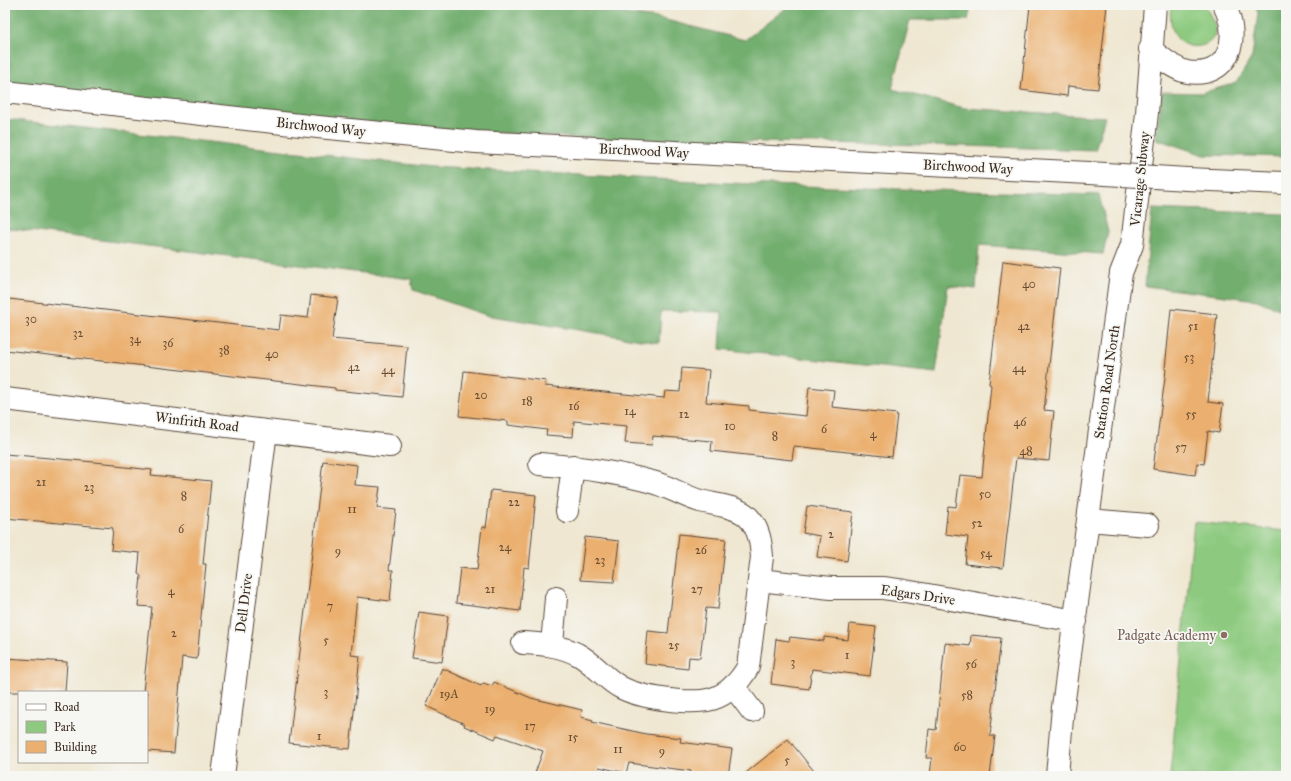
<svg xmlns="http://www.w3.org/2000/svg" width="1291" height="781" font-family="'IM FELL Great Primer',serif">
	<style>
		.green { fill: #8dca7f; stroke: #647a4e }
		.forest { fill: #72ae6e; stroke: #566c46 }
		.building { fill: #ebb06f }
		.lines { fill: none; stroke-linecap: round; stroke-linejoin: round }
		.minor-casing { stroke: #564639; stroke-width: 24 }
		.major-casing { stroke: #564639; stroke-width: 24 }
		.minor { stroke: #fff; stroke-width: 22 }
		.major { stroke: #fff; stroke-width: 22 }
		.major-bridge-casing { stroke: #564639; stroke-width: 24; stroke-linecap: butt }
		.major-bridge { stroke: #fff; stroke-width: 22 }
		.education-dot { fill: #8d6e63; stroke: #f6f6f2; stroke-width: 1.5 }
		.labels { text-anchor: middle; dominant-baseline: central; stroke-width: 3.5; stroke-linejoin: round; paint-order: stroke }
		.number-label { font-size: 12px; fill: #674c32 }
		.street-label { font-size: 14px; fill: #3b2a1e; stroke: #f6f6f2 }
		.education-label { font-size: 14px; fill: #785e54; stroke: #f6f6f2; text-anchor: end }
	</style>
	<rect width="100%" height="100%" fill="#f6f6f2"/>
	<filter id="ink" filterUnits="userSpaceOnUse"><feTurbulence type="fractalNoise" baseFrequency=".025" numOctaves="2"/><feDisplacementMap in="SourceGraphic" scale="8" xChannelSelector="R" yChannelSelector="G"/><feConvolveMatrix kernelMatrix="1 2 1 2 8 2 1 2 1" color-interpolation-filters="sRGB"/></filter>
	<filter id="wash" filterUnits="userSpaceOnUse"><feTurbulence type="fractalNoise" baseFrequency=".012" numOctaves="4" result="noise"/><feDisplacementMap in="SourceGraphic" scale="16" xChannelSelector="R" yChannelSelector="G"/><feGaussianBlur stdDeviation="0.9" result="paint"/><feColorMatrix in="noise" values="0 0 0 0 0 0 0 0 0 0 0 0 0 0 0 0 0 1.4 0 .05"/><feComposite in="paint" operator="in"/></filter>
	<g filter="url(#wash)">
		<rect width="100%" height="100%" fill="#efe7d1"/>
		<path class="green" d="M1171 5H1205C1208 12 1216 23 1215 31 1215 46 1192 51 1181 42 1171 34 1169 17 1171 5Z
			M1194 522 1286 531V776H1170Z"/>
		<path class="forest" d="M5 5H555L658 18 745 40 790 5H971L968 20H910L892 89 964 108 1105 117 1095 150 928 145 599 139 439 129 168 103 5 83Z
			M1255 5H1286V157L1204 155 1156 139 1162 92 1201 93 1236 83 1252 57 1258 13Z
			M5 119 432 167 768 185 1099 195 1108 232 1103 254 979 245 976 289 948 286 936 373 720 349 722 312 661 311 659 343 486 315 413 290 411 279 5 228Z
			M1152 209 1286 214V312L1257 300 1145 286Z"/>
		<g id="blocks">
			<path class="building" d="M1030 5H1107L1098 89 1068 86 1067 96 1021 90Z
				M1003 261 1060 268 1044 410 1054 411 1049 461 1016 458 1003 568 965 564 968 537 945 534 948 506 956 507 960 475 982 477 991 385 989 384Z
				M311 295 338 298 332 339 407 346 402 397 335 390V388L198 372 5 350 9 299 279 330 281 315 308 318Z
				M1171 309 1217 314 1208 402 1223 404 1219 433 1208 431 1204 464 1197 463 1195 475 1153 469 1166 370 1165 369Z
				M682 368 709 370 706 402 749 406V410L806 416 809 387 834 390 832 407 897 414 892 457 794 446 792 460 711 451 712 441 653 436 652 445 625 443 627 426 574 421 573 437 546 435 547 430 508 425V421L459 416 464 371 546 381 545 386 664 398 665 391 680 392Z
				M5 454 116 464V466L152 470 151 475 211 481 203 564H206L197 659 182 657 174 753 147 751V692H143L152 607 138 606 141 576 138 574 140 553 111 550 113 528 5 518Z
				M323 461 357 465 355 485 380 487 377 508 396 510 389 570H393L390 601 357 597 351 655 360 656 350 749 289 743Z
				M491 490 536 495 529 568 524 567 520 611 456 603 460 568 477 570 482 527 486 528Z
				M807 506 853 512 847 561 817 557 820 536 803 533Z
				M679 534 726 539 718 609 706 608 700 658 689 657 688 669 645 664 648 631 668 633Z
				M585 537 619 541 614 582 580 580Z
				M419 612 448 616 442 662 412 658Z
				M850 624 876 627 870 676 812 669 809 689 771 684 776 639 789 641 790 637 824 641V637L848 640Z
				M971 635 1001 638 990 736H995L990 776H930L932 758H926L929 729 936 730 945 643 970 646Z
				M5 658 67 662 65 692H5Z
				M442 668 481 686 483 683 492 686 494 682 531 698 582 710 581 717 593 720 592 722 646 734 681 738 680 742 732 749 728 776H690L691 771 629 763 626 773 599 767 597 776H534L543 751 497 735 495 739 464 726 465 724 426 706Z
				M788 739 818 776H742Z"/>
		</g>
	</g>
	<g filter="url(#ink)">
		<use href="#blocks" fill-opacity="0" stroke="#564639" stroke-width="1"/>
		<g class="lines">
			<defs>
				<path id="minor" d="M1150 49C1161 57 1173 69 1187 72 1230 79 1241 37 1224 5
					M5 399 390 446
					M567 511 573 466
					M1148 525 1088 520 1121 273 1132 245 1147 113 1155 5
					M759 580 831 588H883L905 591 1076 621
					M523 643C541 644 560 645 577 654 593 662 604 678 620 687 640 698 690 705 712 699 728 694 740 681 748 667L762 557C761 543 759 528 748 517 737 506 715 505 700 501 683 496 668 486 652 482 616 472 578 467 540 464
					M552 645 556 598
					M733 686 752 711
					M223 776 266 431
					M1057 776 1063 707 1088 520"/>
				<path id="major" d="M5 92 318 127 476 142 1089 173
					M1187 179 1286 183"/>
			</defs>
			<use href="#minor" class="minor-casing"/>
			<use href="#major" class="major-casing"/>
			<use href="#minor" class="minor"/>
			<use href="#major" class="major"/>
			<defs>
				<path id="major-bridge" d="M1089 173 1187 179"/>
			</defs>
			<use href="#major-bridge" class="major-bridge-casing"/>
			<use href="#major-bridge" class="major-bridge"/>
		</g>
	</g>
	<circle class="education-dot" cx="1224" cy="635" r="4"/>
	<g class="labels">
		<g class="number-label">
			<text x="1029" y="284">40</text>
			<text x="31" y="319">30</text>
			<text x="1024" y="326">42</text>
			<text x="1193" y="326">51</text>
			<text x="78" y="333">32</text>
			<text x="135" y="339">34</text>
			<text x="168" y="343">36</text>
			<text x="224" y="350">38</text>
			<text x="272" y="354">40</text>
			<text x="1189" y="357">53</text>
			<text x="354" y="367">42</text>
			<text x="1019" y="368">44</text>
			<text x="388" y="370">44</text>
			<text x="481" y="395">20</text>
			<text x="527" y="401">18</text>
			<text x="574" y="406">16</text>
			<text x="630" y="411">14</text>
			<text x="684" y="414">12</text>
			<text x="1191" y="414">55</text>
			<text x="1020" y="422">46</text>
			<text x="730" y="426">10</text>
			<text x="824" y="429">6</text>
			<text x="873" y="434">4</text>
			<text x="775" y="436">8</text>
			<text x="1181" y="447">57</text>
			<text x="1026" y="451">48</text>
			<text x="41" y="482">21</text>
			<text x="89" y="487">23</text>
			<text x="985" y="494">50</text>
			<text x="184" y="496">8</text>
			<text x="514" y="502">22</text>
			<text x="352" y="509">11</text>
			<text x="977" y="523">52</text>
			<text x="181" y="529">6</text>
			<text x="831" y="534">2</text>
			<text x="505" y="547">24</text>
			<text x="701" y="550">26</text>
			<text x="338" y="551">9</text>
			<text x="986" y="553">54</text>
			<text x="600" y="560">23</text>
			<text x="490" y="589">21</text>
			<text x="697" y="589">27</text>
			<text x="171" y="591">4</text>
			<text x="330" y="606">7</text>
			<text x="174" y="633">2</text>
			<text x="326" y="640">5</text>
			<text x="674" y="645">25</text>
			<text x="847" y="655">1</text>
			<text x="793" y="662">3</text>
			<text x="971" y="664">56</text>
			<text x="326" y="692">3</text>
			<text x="449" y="694">19A</text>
			<text x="967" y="695">58</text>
			<text x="490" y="709">19</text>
			<text x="530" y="726">17</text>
			<text x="319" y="736">1</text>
			<text x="573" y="737">15</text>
			<text x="960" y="747">60</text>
			<text x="618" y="749">11</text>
			<text x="662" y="751">9</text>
			<text x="787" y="760">5</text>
		</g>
		<g class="street-label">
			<text transform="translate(321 127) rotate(6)">Birchwood Way</text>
			<text transform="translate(644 151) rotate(3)">Birchwood Way</text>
			<text transform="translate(968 167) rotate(3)">Birchwood Way</text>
			<text transform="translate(1140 179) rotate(-84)">Vicarage Subway</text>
			<text transform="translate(1107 382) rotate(-82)">Station Road North</text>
			<text transform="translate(197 422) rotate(7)">Winfrith Road</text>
			<text transform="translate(918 595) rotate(8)">Edgars Drive</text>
			<text transform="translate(244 603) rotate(-83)">Dell Drive</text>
		</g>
		<g class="education-label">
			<text x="1216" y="635">Padgate Academy</text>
		</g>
	</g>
	<rect width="1291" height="781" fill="none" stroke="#f6f6f2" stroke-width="20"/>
	<rect x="18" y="691" width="130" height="72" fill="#f6f6f2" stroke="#aba49d"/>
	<rect x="26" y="704" width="20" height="6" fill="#ffffff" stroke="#aba49d"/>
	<text x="54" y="711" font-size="12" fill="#3b2a1e">Road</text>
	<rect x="26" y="721" width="20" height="12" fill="#8dca7f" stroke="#aba49d"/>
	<text x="54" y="731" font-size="12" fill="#3b2a1e">Park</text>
	<rect x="26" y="741" width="20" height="12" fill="#ebb06f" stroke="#aba49d"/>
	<text x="54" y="751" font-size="12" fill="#3b2a1e">Building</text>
</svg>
